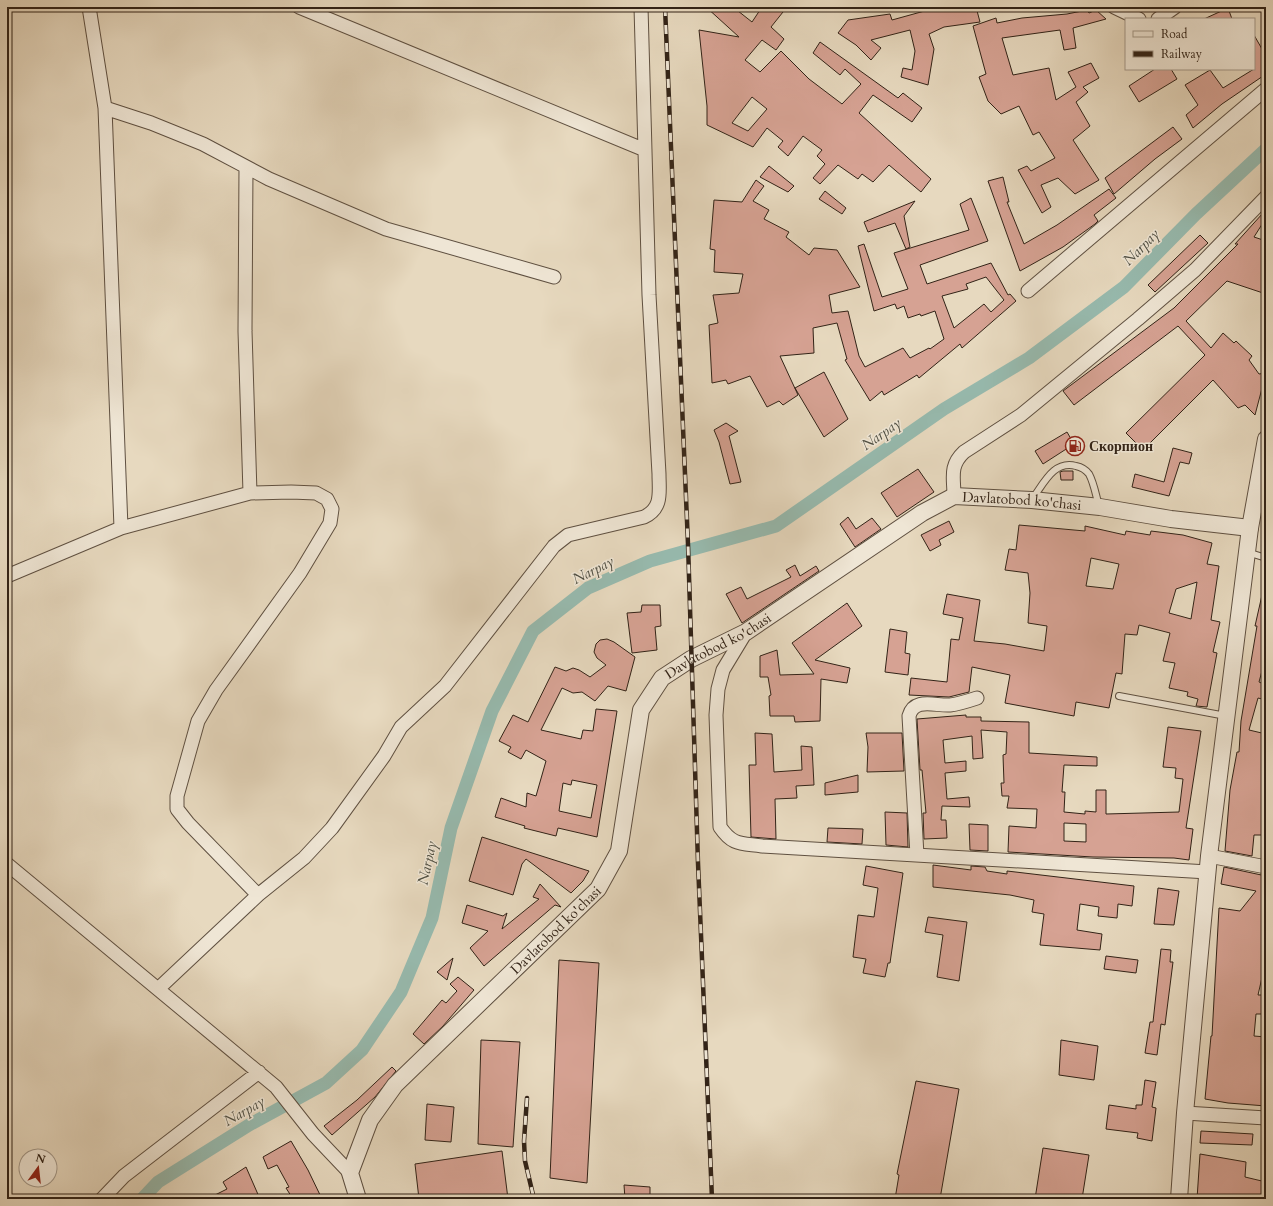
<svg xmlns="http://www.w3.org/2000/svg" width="1273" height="1206" font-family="Cardo,serif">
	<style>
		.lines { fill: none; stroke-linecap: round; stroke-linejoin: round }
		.canal { stroke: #97baae; stroke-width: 13 }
		.building { fill: #d6a293; stroke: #322317; fill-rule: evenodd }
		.service-casing { stroke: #5f5041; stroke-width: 8 }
		.minor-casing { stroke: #5f5041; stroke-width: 15 }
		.tertiary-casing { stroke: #5f5041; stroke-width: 18 }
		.service { stroke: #efe6d5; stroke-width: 6 }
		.minor { stroke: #efe6d5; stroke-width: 13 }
		.tertiary { stroke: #efe6d5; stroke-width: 16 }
		.rail-casing { stroke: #322317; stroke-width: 4.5 }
		.rail { stroke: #efe6d5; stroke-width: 3; stroke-dasharray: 9; stroke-linecap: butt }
		.labels { text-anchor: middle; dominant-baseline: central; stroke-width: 3; stroke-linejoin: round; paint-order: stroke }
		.poi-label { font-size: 14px; font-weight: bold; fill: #322317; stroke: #efe6d5; text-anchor: start }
		.street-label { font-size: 14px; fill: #322317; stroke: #efe6d5 }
		.water-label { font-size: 15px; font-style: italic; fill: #505044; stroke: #efe6d5 }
	</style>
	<rect width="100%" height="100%" fill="#e7d9bf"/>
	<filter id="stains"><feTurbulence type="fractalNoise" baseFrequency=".005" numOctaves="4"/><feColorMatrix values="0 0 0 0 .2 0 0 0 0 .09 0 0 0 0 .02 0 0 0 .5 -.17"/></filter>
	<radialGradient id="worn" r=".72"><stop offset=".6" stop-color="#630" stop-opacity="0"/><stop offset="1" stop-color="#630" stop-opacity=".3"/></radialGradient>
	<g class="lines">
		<path class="canal" d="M142 1199 158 1182 249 1125 326 1083 362 1050 401 992 432 918 451 828 492 711 533 631 588 588 650 561 776 526 944 409 1029 358 1124 287 1196 214 1266 149"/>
	</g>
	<path class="building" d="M706 7H733L752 22 762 7H787L771 27 784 39 776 50 762 40 745 60 760 72 781 51 809 79 842 104 861 84 845 69 840 75 813 53 820 42 898 98 903 93 922 108 912 122 873 95 859 113 931 179 921 192 889 165 873 182 862 174 858 179 838 165 820 184 813 178 825 164 817 156 822 150 803 136 788 156 778 147 783 141 767 128 753 147 707 125V106L699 30 739 37ZM752 97 767 109 748 131 732 123Z
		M939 7H976L980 22 944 27 929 34 934 49 928 85 901 77 903 68 912 70 915 51 910 30 871 40 881 48 871 60 856 45 838 33 848 20 890 14 892 20Z
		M1228 8 1232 19H1204Z
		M1087 10 1089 13 1096 10 1106 19 1073 28 1076 48 1064 50 1060 30 1002 38 1013 75 1049 68 1056 100 1076 87 1068 72 1091 63 1099 78 1083 87 1088 92 1076 102 1090 126 1073 140 1099 180 1075 194 1058 178 1041 185 1051 207 1042 213 1018 170 1027 166 1031 171 1055 158 1039 132 1033 135 1019 106 1001 114 988 101 979 77 986 74 973 26 996 18 997 23 1022 18 1067 14Z
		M1254 35 1266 56V74L1222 104 1193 128 1186 115 1198 105 1185 85 1210 70 1223 88 1254 69Z
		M1155 69H1171L1177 79 1139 102 1129 86Z
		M1173 127 1182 139 1155 159 1114 194 1105 178Z
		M769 166 794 186 788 192 760 177Z
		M1003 177 1009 202H1007L1024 244 1057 225 1109 189 1116 198 1094 215 1098 221 1095 224 1063 247 1020 271 988 181Z
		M756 180 764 186 753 201 769 210 764 219 789 232 786 237 809 255 814 248 837 250 860 287 829 295 832 313 848 311 859 356 865 367 903 348 910 358 929 348 930 349 944 339 935 311 921 316 920 314 908 318 904 306 897 309 895 304 874 311 858 246 864 244 882 297 908 289 894 253 969 230 960 204 971 198 988 241 920 265 927 284 991 263 1008 295 1010 294 1016 301 962 348 960 344 919 378 917 375 884 395 882 391 870 401 845 360 847 359 837 323 813 328 814 353 780 356 798 395 783 405 779 401 767 407 750 376 728 384 726 380 712 383 709 325 718 323 713 295 739 293 743 274 714 272 715 250 710 249 714 200 742 202ZM986 277 1004 300 991 312 984 304 954 328 942 296 968 289 966 284Z
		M825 191 846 208 842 214 819 199Z
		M915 201 904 216 910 247 906 249 895 223 868 232 864 222Z
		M1263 213 1266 215V218L1254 237 1266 241V294L1227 281 1186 321 1211 348 1223 333 1234 343 1236 341 1252 356 1249 360 1259 374 1266 373 1255 415 1245 405 1238 408 1213 380 1143 450 1126 433 1205 355 1178 326 1074 405 1063 391 1174 308 1238 244H1235Z
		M1200 235 1208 243 1155 292 1148 285Z
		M824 372 848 419 824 437 795 388Z
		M726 423 738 431 729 436 741 482 730 484 719 442 714 430Z
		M1067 432 1074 444 1043 464 1035 451Z
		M1173 448 1192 453 1189 464 1180 462 1169 496 1132 487 1135 474 1164 482Z
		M918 469 934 492 897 517 881 493Z
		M1063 471H1073V480H1061L1060 472Z
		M848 517 856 529 872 518 881 529 855 547 840 524Z
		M949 521 954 532 939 540 941 545 930 551 921 535Z
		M1019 525 1085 531V526L1125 535 1126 531 1150 535 1151 531 1183 535 1212 543 1207 564 1219 566 1211 620 1220 622 1213 652 1217 653 1207 707 1196 706 1198 699 1187 696 1188 692 1169 688 1175 663 1163 661 1170 633 1139 625 1137 635 1125 634 1122 674 1116 673 1109 708 1076 702 1074 716 1005 703 1010 675 972 667 969 692 949 697 909 695 911 678 947 682 951 639 959 640 963 618 943 614 947 594 980 600 974 641 1005 644 1044 651 1047 626 1028 623 1030 593 1028 573 1005 570 1009 549 1016 550ZM1091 558 1119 564 1113 589 1086 586ZM1197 582 1191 619 1169 613 1176 589Z
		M795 565 800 576 816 566 819 571 742 623 726 594 741 587 747 599 791 577 786 570Z
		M1262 595 1266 596V656L1259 682 1266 685V700L1258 698 1249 730 1266 734V768L1263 786 1266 787V835H1254L1252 856 1225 851 1230 790 1237 752H1239L1241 721 1257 626H1255Z
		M847 603 862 626 815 660 850 668 847 683 821 679 820 721 795 722 794 716H770L769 696 771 695 768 677H760V656L777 650 780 675 814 674 792 643Z
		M642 605H660L661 626 655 627 657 650 632 653 627 613 641 612Z
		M890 629 907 632 905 653 910 654 908 675 885 672Z
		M607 639 614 642 635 657 626 691 608 686 595 701 582 692 573 693 562 688 541 730 581 739 583 730 593 731 596 709 617 711 597 837 558 828 556 836 524 828 525 826 495 817 501 798 526 807 527 793 536 796 546 761 526 750 521 759 508 752 511 747 499 741 513 715 528 722 555 667 566 671 573 668 579 670 590 677 606 665 597 658 594 652 596 644 600 640ZM572 780 597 785 591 818 559 811 563 783 571 785Z
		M966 715V717H981V721L1029 722V753L1097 757V766L1064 765 1062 792H1065L1064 812 1085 814V811L1096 812V790H1106V814L1179 812 1183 779 1175 778 1176 768 1163 767 1168 727 1201 731 1186 828 1193 829 1189 860 1174 858 1093 857 1008 852 1009 826 1036 828 1037 809 1007 808 1009 796H1002L1001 783H1004L1003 755 1006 754 1007 732 981 730 983 758 973 759 972 736 943 740 945 763 966 761V771L945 773 947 799 969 797 970 807 942 806 941 820H946L947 838 924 839 923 813H926L922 770H920L917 719ZM1064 823 1086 824V842L1064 841Z
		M755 733 772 734 774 772 802 770 801 746 812 747 814 785 796 786 797 798 775 799 776 839 751 837 749 765H756Z
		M866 733H902L904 771 867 772 868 747Z
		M858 775V792L825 795V783Z
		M885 812 907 813 908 847 886 845Z
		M969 824 988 825V851L970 850Z
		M828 828 863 829 862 844 827 842Z
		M482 837 551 859 589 871 583 881 571 893 526 859 522 864 513 895 469 881Z
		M933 865 971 870V866L985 867 987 871 1007 874V871L1134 886 1132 906 1118 904 1117 918 1098 916 1099 907 1080 904 1077 930 1102 934 1100 950 1040 945 1044 914 1032 912 1034 900 1010 895 933 887Z
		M866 866 903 873 890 963H888L885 977 863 973 866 959 853 957 858 915 874 917 878 888 863 885Z
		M1224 867 1266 876V974L1263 973 1258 995H1266V1014H1256L1254 1036 1266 1037V1106L1228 1103 1205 1099 1211 1036H1212L1219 908 1240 911 1256 891 1221 884Z
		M540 884 561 907 555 905 484 966 470 948 488 931 462 923 467 905 503 916 507 913 502 929 539 899 533 897Z
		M1158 888 1179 891 1174 925 1154 924Z
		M928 917 967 922 959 981 937 977 943 935 925 932Z
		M1161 949 1171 950 1170 962H1173L1165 1025 1161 1024 1157 1055 1145 1053 1150 1022H1153Z
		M1106 956 1138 960 1136 973 1104 969Z
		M453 958 447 980 437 972Z
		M559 960 599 963 587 1183 550 1178Z
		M458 977 474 990 443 1026 424 1044 413 1034 442 1000 446 1003 457 991 450 984Z
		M481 1040 520 1042 513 1147 478 1144Z
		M1061 1040 1098 1046 1094 1080 1059 1075Z
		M392 1067 396 1071 375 1097 332 1135 324 1126 357 1100Z
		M1145 1080 1156 1082 1152 1107 1156 1108 1152 1141 1137 1138 1138 1133 1106 1129 1109 1105 1136 1109V1105H1142Z
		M916 1081 959 1089 940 1199H895L899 1175 897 1174Z
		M427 1104 454 1107 451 1142 425 1140Z
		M1201 1131 1253 1134 1252 1145 1200 1143Z
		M291 1141 308 1170 322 1199H293L286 1188 289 1187 277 1165 268 1169 263 1157Z
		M1043 1148 1089 1155 1082 1199H1035Z
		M502 1151 508 1199H419L415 1164Z
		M1200 1154 1246 1162 1245 1177 1266 1182V1199H1197Z
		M246 1167 260 1199H207L227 1189 223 1182Z
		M624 1185 650 1187V1199H625Z"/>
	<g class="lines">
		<defs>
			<path id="service" d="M1033 498C1044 483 1054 460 1076 466 1081 467 1086 470 1089 474 1094 483 1096 496 1099 506
				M1247 552 1266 558
				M1119 696 1226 716"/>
			<path id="minor" d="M89 7 105 108 121 528
				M299 7 645 150
				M1114 7 1139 19
				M1158 19 1175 7
				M105 108 151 123 203 144 269 179 386 229 554 277
				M1028 291 1266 89
				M250 493 291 492 316 493 327 499 332 509 330 523 300 573 216 690 198 721 177 796V809L188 823 258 895
				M954 496C954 478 949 466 964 452L1021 415 1138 319 1195 270 1266 197
				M7 576 121 528 250 493 245 331 246 167
				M746 632 723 670 718 689 716 715 720 827C733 846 741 843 762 846L1208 872
				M917 855 909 716C914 697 935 706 950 705 959 704 968 701 977 698
				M1209 856 1266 867
				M7 864 276 1087 313 1134 350 1173
				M158 989 258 895 304 858 332 828 384 756 401 727 445 686 554 546 568 535 644 517C663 508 659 492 659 474L649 295 641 7
				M1185 1113 1266 1118
				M102 1199 124 1176 259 1072"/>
			<g id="tertiary">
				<path id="s1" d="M358 1199 350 1173 370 1120 395 1085 598 889 619 851 641 710 662 678 691 659 746 632 922 513 954 496 1032 500 1100 507 1171 519 1250 528"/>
				<path d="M1179 1199 1185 1113 1209 856 1250 528 1266 439"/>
			</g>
		</defs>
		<use href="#service" class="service-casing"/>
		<use href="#minor" class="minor-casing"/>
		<use href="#tertiary" class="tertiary-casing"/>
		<use href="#service" class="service"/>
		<use href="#minor" class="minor"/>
		<use href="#tertiary" class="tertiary"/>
		<defs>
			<path id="rail" d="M665 7 688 544 698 863 712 1199
				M527 1098 524 1141 525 1161 534 1199"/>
		</defs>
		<use href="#rail" class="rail-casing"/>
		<use href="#rail" class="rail"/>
	</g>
	<defs>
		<symbol id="fuel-ring" viewBox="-11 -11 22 22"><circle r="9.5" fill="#efe6d5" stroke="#8f2418" stroke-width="1.5"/><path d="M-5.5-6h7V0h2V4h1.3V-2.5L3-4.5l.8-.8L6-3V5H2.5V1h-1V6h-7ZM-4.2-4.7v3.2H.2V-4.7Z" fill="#8f2418"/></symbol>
	</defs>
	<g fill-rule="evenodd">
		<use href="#fuel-ring" x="1064" y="435" width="22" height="22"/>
	</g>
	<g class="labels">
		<g class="poi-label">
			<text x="1089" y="446">Скорпион</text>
		</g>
		<g class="street-label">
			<text stroke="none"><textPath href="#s1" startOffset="1046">Davlatobod ko'chasi</textPath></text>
			<text stroke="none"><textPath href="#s1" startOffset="698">Davlatobod ko'chasi</textPath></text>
			<text stroke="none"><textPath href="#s1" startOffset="350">Davlatobod ko'chasi</textPath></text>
		</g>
		<g class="water-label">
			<text transform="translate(1141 247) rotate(-45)">Narpay</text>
			<text transform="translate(881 434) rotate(-35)">Narpay</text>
			<text transform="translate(593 570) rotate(-27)">Narpay</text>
			<text transform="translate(427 863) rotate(-78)">Narpay</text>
			<text transform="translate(244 1111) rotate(-30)">Narpay</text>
		</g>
	</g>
	<rect width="1273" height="1206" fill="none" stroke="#e7d9bf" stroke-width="24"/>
	<rect x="8" y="8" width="1257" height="1190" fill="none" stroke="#322317" stroke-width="2"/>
	<rect x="12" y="12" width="1249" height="1182" fill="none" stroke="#322317"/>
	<rect x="1125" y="18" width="130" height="52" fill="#efe6d5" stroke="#a39889"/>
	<rect x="1133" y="31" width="20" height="6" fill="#efe6d5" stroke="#a39889"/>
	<text x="1161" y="38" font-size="12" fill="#322317">Road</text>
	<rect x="1133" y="51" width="20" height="6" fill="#322317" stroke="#a39889"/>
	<text x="1161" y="58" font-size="12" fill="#322317">Railway</text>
	<g transform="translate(38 1168) rotate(15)"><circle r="19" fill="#efe6d5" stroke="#a39889"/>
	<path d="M0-3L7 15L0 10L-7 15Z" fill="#8f2418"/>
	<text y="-6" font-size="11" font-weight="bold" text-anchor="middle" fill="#322317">N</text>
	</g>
	<rect width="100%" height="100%" filter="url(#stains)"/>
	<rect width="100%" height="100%" fill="url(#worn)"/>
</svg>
